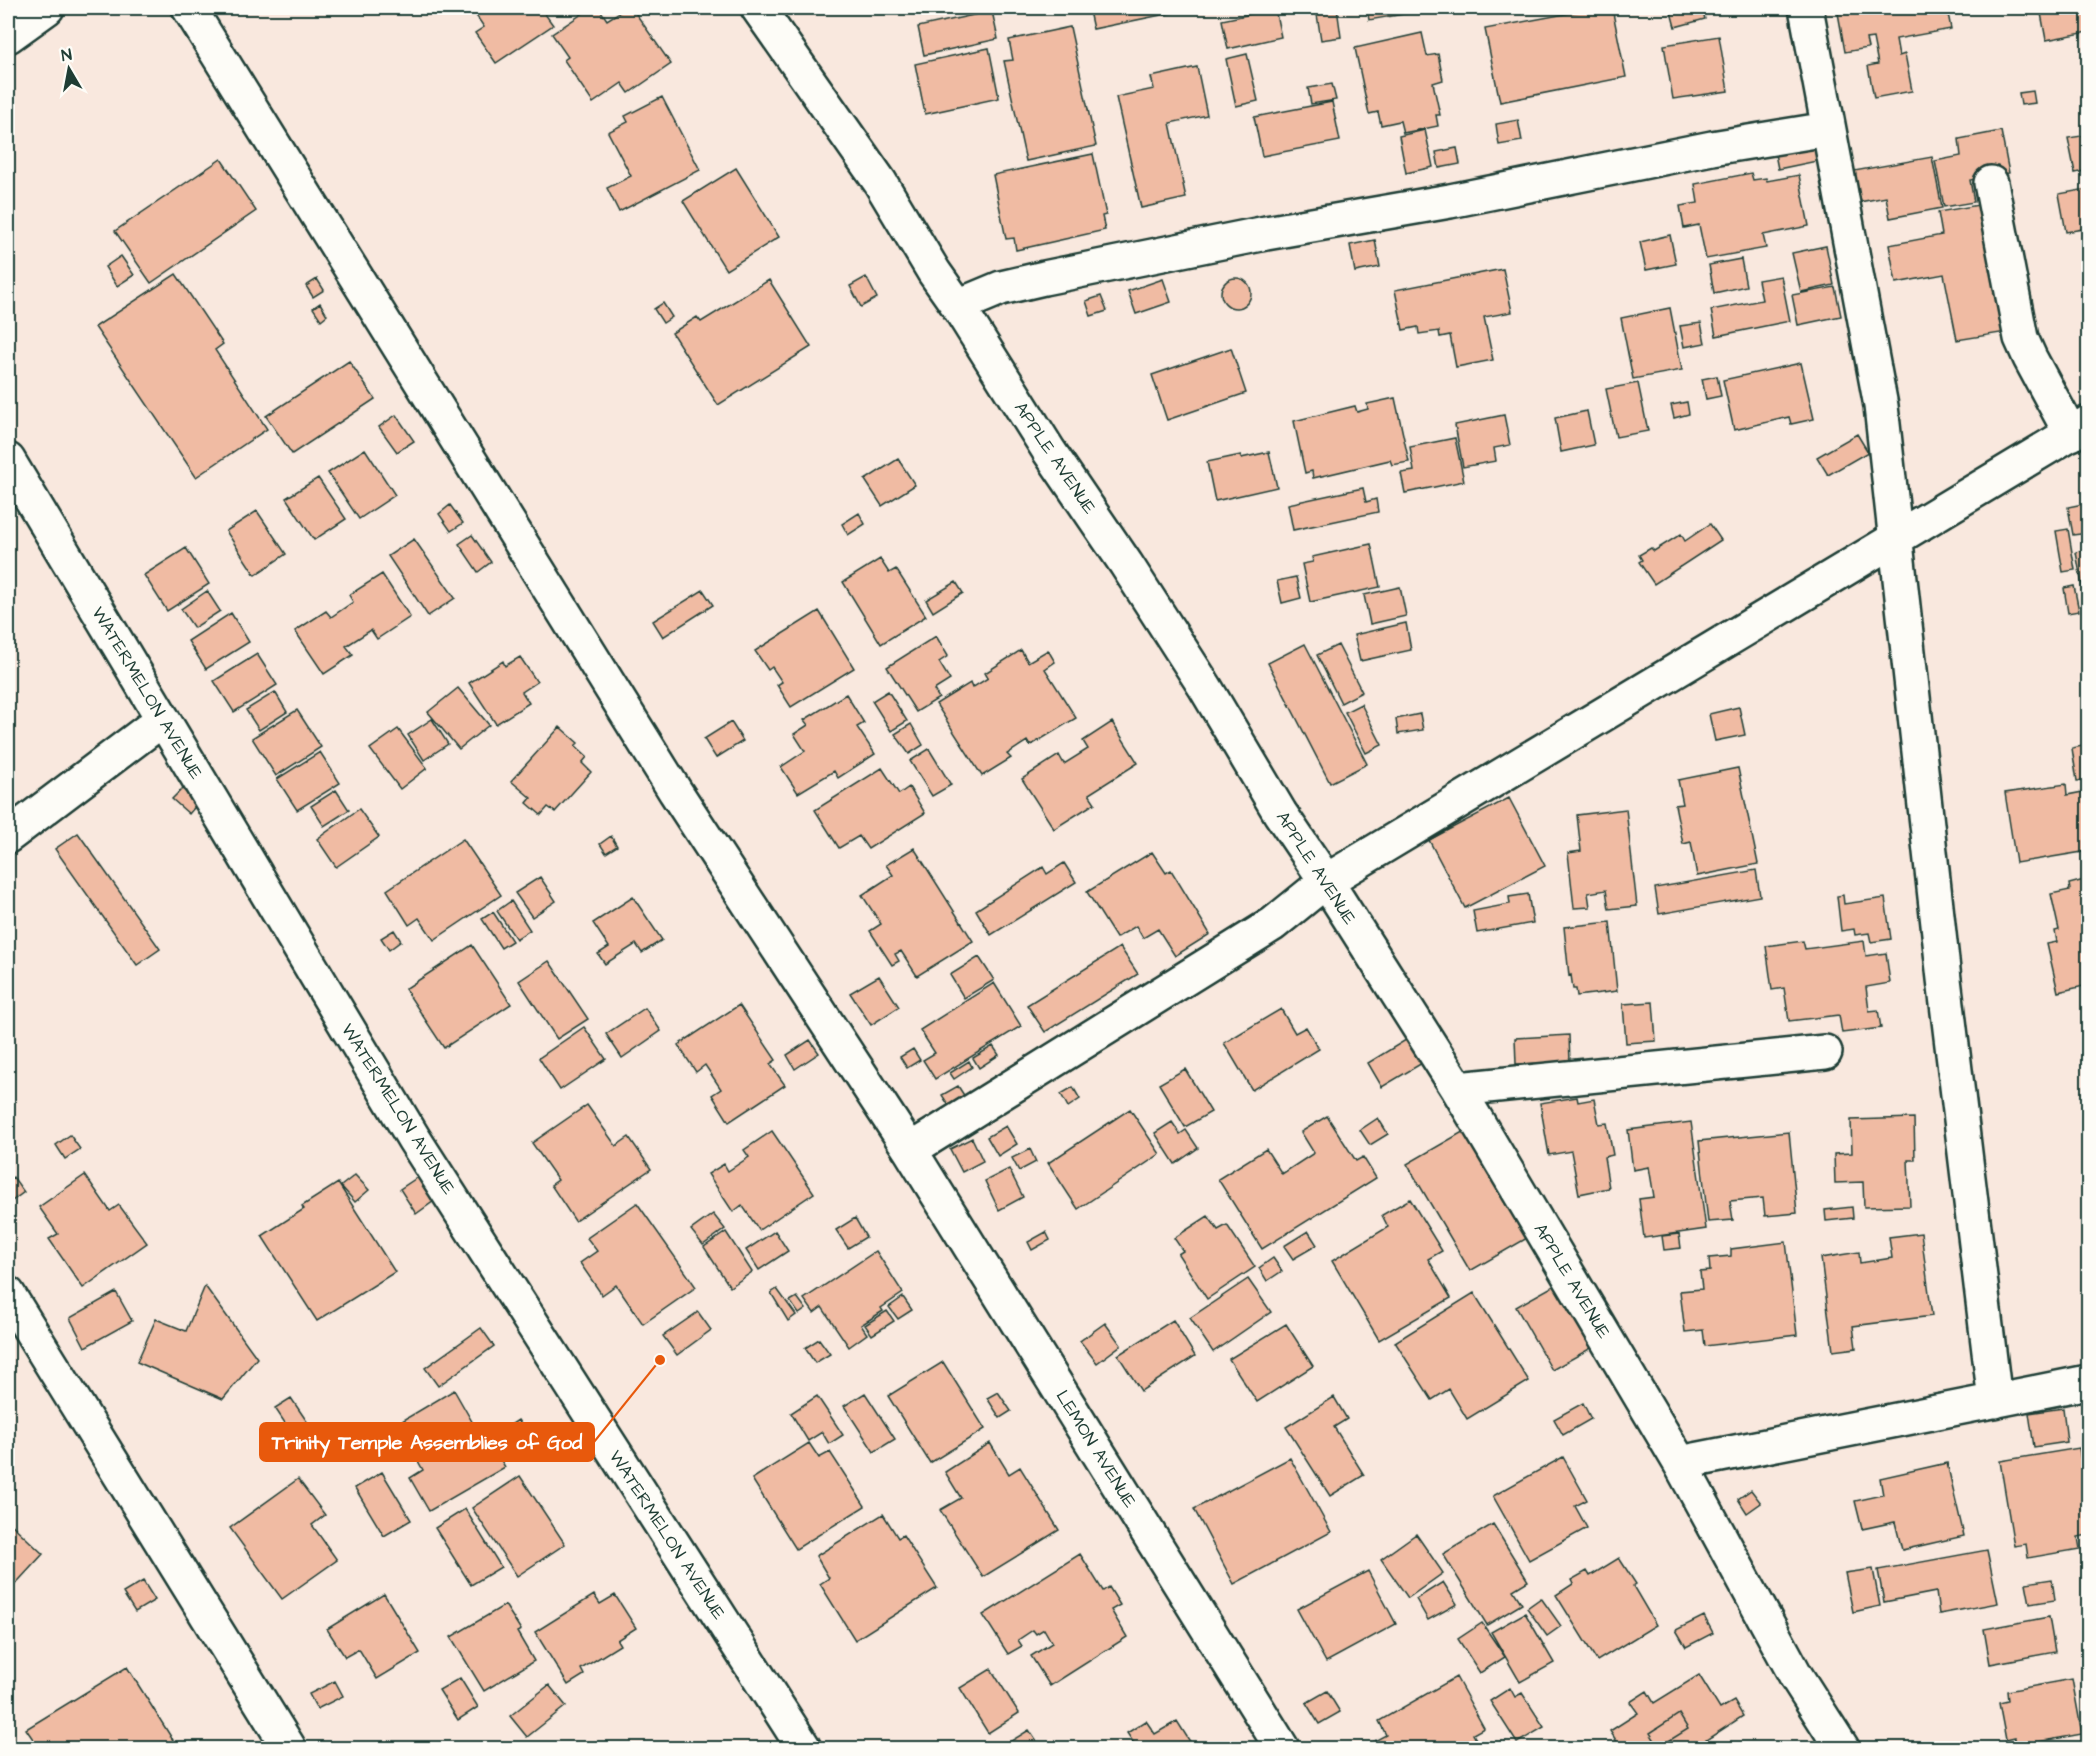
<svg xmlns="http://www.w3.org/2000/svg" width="2096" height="1756" font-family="'Architects Daughter',sans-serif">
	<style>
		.building { fill: #f0bba3; stroke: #1f3d34; stroke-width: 1.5; fill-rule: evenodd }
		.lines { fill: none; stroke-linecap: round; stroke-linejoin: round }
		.minor-casing { stroke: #1f3d34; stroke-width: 38 }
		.minor { stroke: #fdfcf7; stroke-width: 33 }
		.labels { text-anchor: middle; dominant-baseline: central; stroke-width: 6; stroke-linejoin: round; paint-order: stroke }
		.street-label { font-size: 18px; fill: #1f3d34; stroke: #fdfcf7 }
		.leader { fill: none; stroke: #e8590c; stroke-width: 2 }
		.callout-dot { fill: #e8590c; stroke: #fdfcf7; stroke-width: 2 }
		.callout { fill: #e8590c; stroke: #e8590c; stroke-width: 2 }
		.callout-label { font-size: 20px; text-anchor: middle; font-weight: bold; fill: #fff }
	</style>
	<rect width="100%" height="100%" fill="#f9e8de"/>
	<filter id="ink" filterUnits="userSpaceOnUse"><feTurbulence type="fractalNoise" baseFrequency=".0167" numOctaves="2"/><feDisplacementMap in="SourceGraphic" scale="12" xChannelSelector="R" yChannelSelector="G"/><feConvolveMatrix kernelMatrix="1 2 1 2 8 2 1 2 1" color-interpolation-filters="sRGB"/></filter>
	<g filter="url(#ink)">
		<path class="building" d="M471 8H547L549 11 545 14 553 25 496 63 475 33 484 27Z
			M591 8H599L607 20 626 8H632L671 64 629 93 622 83 593 103 564 60 568 57 552 34Z
			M1104 8H1195L1093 29 1089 11Z
			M1316 8H1337L1341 37 1321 40Z
			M1367 8H1421L1422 11 1369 20Z
			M1597 8H1612L1626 77 1500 102 1485 29Z
			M1670 8H1702L1705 19 1675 27Z
			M1869 8H1947L1951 29 1896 39 1899 56 1905 54 1912 91 1874 98 1868 66 1878 64 1873 38 1866 39 1868 48 1845 52 1838 13Z
			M2040 8H2088V32L2046 40Z
			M1275 9 1281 37 1228 49 1222 20Z
			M992 11 998 39 924 55 918 27Z
			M1070 27 1096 146 1026 161 1004 61 1013 60 1009 40Z
			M1422 33 1427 56 1438 54 1439 59 1443 80 1433 83 1440 115H1436L1438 126 1403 133 1400 121 1381 125 1378 112 1369 114 1355 48Z
			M1719 36 1728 91 1673 99 1664 45Z
			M989 48 999 98 925 114 915 64Z
			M1247 54 1258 101 1236 106 1226 59Z
			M1197 67 1207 115 1170 123 1186 198 1141 208 1116 97 1154 89 1151 77Z
			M1332 84 1336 100 1311 104 1308 88Z
			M2033 91 2035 103 2021 105 2019 93Z
			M662 97 700 170 619 212 607 188 631 176 608 132 628 122 625 116Z
			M1332 102 1340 141 1262 156 1254 117Z
			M1518 120 1522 141 1499 145 1496 124Z
			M1425 130 1433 167 1406 173 1399 136Z
			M2001 131 2009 173 1970 180 1974 202 1944 207 1935 161 1961 156 1959 139Z
			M2088 135V228L2066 232 2059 194 2087 189 2084 171 2075 173 2068 138Z
			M1813 142 1817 161 1778 169 1774 149Z
			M1457 148 1460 164 1439 168 1436 152Z
			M1093 154 1106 215 1102 216 1105 230 1016 250 1014 238 1006 239 993 175Z
			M1932 157 1942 208 1890 218 1886 197 1859 202 1854 171Z
			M221 159 256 211 151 283 115 231Z
			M736 168 779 237 726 270 683 201Z
			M1751 173 1753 180 1766 178 1767 181 1799 175 1809 226 1763 235 1766 248 1706 259 1699 225 1684 228 1680 206 1698 203 1695 184Z
			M1984 204 2007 332 1957 340 1944 274 1896 283 1889 245 1942 235 1938 212Z
			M1670 235 1676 264 1646 270 1640 242Z
			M1375 240 1380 267 1355 272 1350 245Z
			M1826 246 1834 285 1801 292 1792 253Z
			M121 256 134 275 117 286 105 267Z
			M1741 259 1746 286 1714 293 1709 265Z
			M1503 269 1512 312 1484 317 1493 360 1456 367 1450 335 1440 337 1439 331 1419 334 1418 327 1403 330 1395 290Z
			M176 274 223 344 215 350 267 429 196 477 95 327Z
			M1781 276 1790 321 1716 336 1711 310 1762 300 1758 280Z
			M866 277 877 298 861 307 850 286Z
			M1221 293a15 15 0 1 1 30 0a15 15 0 1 1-30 0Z
			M317 279 324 290 313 297 306 286Z
			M1163 279 1171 302 1136 314 1128 291Z
			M769 280 811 347 718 405 672 333 697 317 701 322Z
			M1835 287 1841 316 1798 325 1792 295Z
			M1101 296 1107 311 1091 316 1086 301Z
			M320 303 327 315 321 320 313 308Z
			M663 303 672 317 663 323 654 309Z
			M1670 308 1682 370 1633 379 1621 318Z
			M1701 323 1705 343 1684 347 1680 326Z
			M1231 348 1246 393 1167 420 1152 375Z
			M349 361 375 399 292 454 266 416Z
			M1801 363 1814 419 1791 424 1789 417 1734 430 1723 380Z
			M1717 376 1721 396 1706 399 1702 379Z
			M1638 383 1648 431 1616 437 1606 389Z
			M1395 398 1409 462 1392 465 1390 460 1313 478 1312 471 1305 473 1294 421 1355 406 1357 412 1368 409 1367 404Z
			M1687 402 1689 414 1674 418 1671 405Z
			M1587 411 1594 445 1561 452 1555 418Z
			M396 415 414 441 397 452 379 427Z
			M1504 415 1510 445 1494 448 1496 461 1463 467 1455 425Z
			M1857 434 1868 452 1828 475 1817 457Z
			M1455 438 1464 481 1405 493 1401 473 1414 471 1410 447Z
			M365 449 395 495 359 519 328 473Z
			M1269 452 1277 487 1215 501 1207 462 1241 455V458Z
			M898 459 915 485 882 506 865 480Z
			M318 478 346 519 314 540 286 498Z
			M1363 488 1366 502 1376 499 1378 512 1293 530 1288 504Z
			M2088 503V533L2073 535 2068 507Z
			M450 505 463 523 451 531 439 514Z
			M257 511 286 554 255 575 226 531Z
			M859 513 865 524 848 535 842 524Z
			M1710 524 1721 540 1654 584 1639 562 1642 560 1639 555 1651 548 1654 551 1681 534 1685 541Z
			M2068 529 2075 570 2063 572 2056 531Z
			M472 535 491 562 478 572 459 544Z
			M414 539 455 598 428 616 388 556Z
			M1371 544 1380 587 1310 602 1302 564 1313 562 1312 557Z
			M186 548 209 584 167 611 144 575Z
			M2088 549V619L2076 552Z
			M880 559 889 573 896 569 926 616 881 644 843 582Z
			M382 574 410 617 377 639 371 630 346 646 353 655 324 674 295 631 326 611 331 617 353 602 349 595Z
			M1296 577 1301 598 1282 603 1277 581Z
			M956 582 963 593 933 612 926 600Z
			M2074 586 2079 611 2068 613 2064 588Z
			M1400 587 1406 616 1370 624 1364 595Z
			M703 590 713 605 663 637 653 621Z
			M207 591 220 611 194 628 181 609Z
			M819 611 854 668 791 707 777 685 782 682 772 667 768 670 755 651Z
			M231 613 249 642 206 669 188 641Z
			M1406 623 1411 650 1360 661 1354 635Z
			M936 636 948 656 939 662 950 680 934 690 939 698 916 712 887 667Z
			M1305 644 1367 764 1330 783 1268 663Z
			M1338 645 1362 692 1341 703 1317 655Z
			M1021 650 1028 662 1048 650 1055 662 1045 669 1076 718 1030 746 1027 741 1007 754 1011 758 982 776 936 704 970 683 972 688 988 678 985 673Z
			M257 654 277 685 234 712 214 681Z
			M520 657 537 682 522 692 529 703 496 724 469 683 503 661 505 666Z
			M458 688 489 725 459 749 428 712Z
			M888 691 907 721 891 731 872 701Z
			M275 692 287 712 259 730 246 710Z
			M846 694 864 723 857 727 875 754 838 778 834 771 798 793 781 767 805 751 794 734 808 725 804 720Z
			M1361 704 1382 745 1366 753 1345 712Z
			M1739 707 1745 735 1715 741 1709 714Z
			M297 710 321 747 276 776 252 738Z
			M1420 714 1423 730 1398 734 1396 719Z
			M432 719 448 744 424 760 408 735Z
			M731 722 743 741 716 758 704 739Z
			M1112 722 1138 763 1089 794 1095 803 1054 829 1022 779 1059 755 1064 764 1088 749 1083 741Z
			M911 724 923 745 909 754 895 734Z
			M560 727 578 743 575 746 587 757 582 763 591 772 555 812 548 807 541 815 527 803 531 798 511 781Z
			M398 729 427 768 400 789 370 749Z
			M2088 745V780L2077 781 2072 748Z
			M929 749 951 785 932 796 910 761Z
			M320 752 340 783 297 810 277 779Z
			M882 768 899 794 909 787 925 813 868 849 859 836 839 848 815 810Z
			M1738 768 1758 864 1697 876 1691 842 1683 844 1675 805 1683 804 1678 780Z
			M2066 784 2067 795 2088 791V851L2016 863 2005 793Z
			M182 789 198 803 189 814 172 799Z
			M336 790 349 810 324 826 311 806Z
			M1509 798 1545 866 1465 908 1429 840Z
			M359 809 379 837 336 867 317 839Z
			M1626 809 1637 906 1609 909 1606 890 1588 893 1590 907 1574 908 1568 853 1581 851 1577 815Z
			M78 833 160 949 137 965 55 849Z
			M611 836 617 846 606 853 600 844Z
			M463 839 501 895 434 940 419 918 409 925 387 890Z
			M914 848 973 941 917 976 901 951 895 954 899 961 892 965 870 931 881 924 862 895 893 875 886 865Z
			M1152 852 1166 873 1171 870 1210 934 1175 956 1158 929 1143 938 1136 926 1116 938 1087 892Z
			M1064 863 1076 882 991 935 976 910 1043 867 1047 874Z
			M1756 870 1760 896 1659 914 1655 888Z
			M540 877 556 901 532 917 515 893Z
			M2088 879V985L2058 992 2047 944 2057 942 2055 931 2059 930 2051 894 2070 890 2069 884Z
			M1528 894 1533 923 1477 933 1473 911 1510 904 1509 897Z
			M1843 895 1844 904 1885 898 1891 939 1871 942 1869 933 1855 935 1854 929 1841 931 1837 896Z
			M633 897 662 940 642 953 636 944 605 964 598 954 609 947 593 923Z
			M511 901 530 930 516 939 497 911Z
			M493 912 512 941 501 948 482 919Z
			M1610 922 1617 991 1577 996 1576 989H1573L1571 975 1569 976 1564 927Z
			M394 930 401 941 389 950 381 938Z
			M1803 941 1805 949 1864 941 1866 956 1886 953 1890 983 1866 987 1869 1011 1878 1010 1881 1028 1842 1033 1839 1015 1789 1021 1784 988 1772 990 1766 946Z
			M472 945 511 1004 444 1048 405 989Z
			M1120 947 1138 974 1045 1032 1027 1005Z
			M979 957 994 980 964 998 950 975Z
			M549 961 588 1019 557 1039 519 981Z
			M879 976 899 1007 871 1025 850 993Z
			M994 983 1021 1026 935 1079 923 1060 935 1053 920 1030Z
			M1653 1002 1656 1041 1626 1043 1623 1004Z
			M739 1005 776 1060 770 1064 785 1085 729 1122 712 1095 721 1089 705 1065 696 1072 678 1045Z
			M645 1008 661 1031 622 1058 606 1034Z
			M1281 1009 1295 1033 1306 1027 1319 1049 1252 1090 1224 1043Z
			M584 1027 606 1059 560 1090 539 1058Z
			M1569 1035 1570 1062 1516 1064 1515 1038Z
			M1409 1038 1424 1062 1382 1087 1368 1063Z
			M810 1040 819 1053 795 1069 787 1055Z
			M993 1046 999 1055 979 1068 973 1058Z
			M913 1049 920 1060 907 1068 900 1057Z
			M969 1061 972 1067 954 1079 950 1073Z
			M1185 1069 1211 1112 1185 1127 1159 1084Z
			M958 1086 967 1100 951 1109 942 1095Z
			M1073 1087 1080 1099 1068 1107 1061 1094Z
			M1577 1097 1578 1102 1594 1099 1599 1124 1607 1123 1613 1155 1604 1157 1609 1188 1579 1194 1571 1151 1549 1155 1540 1103Z
			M587 1105 616 1146 629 1137 651 1169 575 1221 551 1185 558 1180 532 1143Z
			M1130 1109 1160 1154 1078 1209 1048 1163Z
			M1327 1116 1356 1161 1363 1157 1376 1178 1262 1249 1218 1179 1266 1149 1282 1174 1314 1153 1301 1132Z
			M1378 1118 1388 1134 1370 1145 1360 1130Z
			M1914 1118 1915 1160H1908L1910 1206 1864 1207 1863 1182 1835 1183 1834 1154 1852 1153 1851 1120Z
			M1172 1122 1180 1134 1186 1130 1198 1148 1175 1164 1155 1133Z
			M1691 1122 1706 1229 1644 1238 1639 1199 1654 1197 1649 1167 1633 1170 1628 1130Z
			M1006 1126 1017 1144 998 1156 987 1137Z
			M1466 1130 1529 1237 1470 1271 1407 1164Z
			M772 1131 814 1193 759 1230 742 1205 733 1212 708 1174 724 1164 728 1171 749 1157 744 1150Z
			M1789 1132 1797 1213 1765 1216 1763 1198 1730 1201 1733 1220 1708 1222 1699 1141Z
			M70 1135 80 1149 65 1159 56 1145Z
			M972 1138 983 1161 962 1172 950 1149Z
			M1030 1149 1036 1162 1019 1171 1012 1158Z
			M1009 1169 1023 1197 999 1210 985 1181Z
			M85 1175 110 1211 119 1205 147 1243 83 1288 49 1239 58 1234 39 1207Z
			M355 1175 369 1190 355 1202 341 1186Z
			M13 1177 24 1192 12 1201 8 1196V1181Z
			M418 1177 434 1201 416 1214 400 1189Z
			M338 1183 395 1272 317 1321 262 1236 304 1209 302 1206Z
			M1410 1199 1442 1251 1428 1259 1451 1298 1379 1340 1332 1261 1388 1227 1382 1215Z
			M637 1203 696 1287 643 1324 616 1285 602 1295 580 1263 597 1251 587 1238Z
			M1852 1207 1853 1218 1826 1221 1825 1210Z
			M713 1214 725 1229 703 1245 691 1230Z
			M1208 1216 1218 1230 1227 1225 1255 1267 1207 1299 1178 1254 1183 1251 1174 1238Z
			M855 1218 866 1237 848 1248 836 1230Z
			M775 1231 788 1251 759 1270 746 1250Z
			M1308 1231 1317 1245 1293 1259 1284 1246Z
			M726 1232 752 1272 730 1287 704 1247Z
			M1046 1232 1050 1240 1032 1250 1028 1242Z
			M1921 1233 1932 1316 1853 1326 1856 1348 1833 1351 1821 1258 1859 1252 1860 1263 1892 1258 1889 1237Z
			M1679 1234 1681 1248 1664 1250 1662 1236Z
			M1786 1242 1797 1335 1705 1346 1703 1330 1685 1332 1680 1291 1702 1289 1700 1272 1710 1271 1709 1258 1731 1256V1249Z
			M876 1251 903 1293 881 1308 883 1311 861 1325 867 1334 849 1347 822 1307 814 1313 804 1299Z
			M1273 1258 1282 1271 1267 1281 1259 1268Z
			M1248 1279 1271 1312 1213 1352 1190 1318Z
			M1557 1284 1593 1347 1552 1370 1516 1307Z
			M205 1286 257 1358 223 1399 137 1362 156 1319 186 1331Z
			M777 1289 796 1315 788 1321 771 1293Z
			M116 1292 132 1321 85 1347 70 1318Z
			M1474 1293 1529 1381 1467 1419 1449 1389 1432 1400 1395 1342Z
			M797 1297 806 1309 799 1314 790 1301Z
			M903 1297 912 1310 898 1319 889 1307Z
			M887 1311 894 1321 872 1335 865 1325Z
			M698 1312 711 1330 677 1355 663 1336Z
			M1173 1320 1195 1356 1141 1391 1118 1355Z
			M1105 1323 1121 1345 1097 1363 1080 1341Z
			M1286 1324 1313 1366 1257 1402 1229 1359Z
			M481 1328 494 1346 438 1386 425 1368Z
			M819 1339 830 1354 815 1363 805 1348Z
			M943 1362 985 1429 930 1463 888 1396Z
			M454 1390 478 1432 483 1429 505 1467 429 1511 410 1478 423 1470 397 1424Z
			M998 1392 1011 1411 1000 1418 987 1398Z
			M865 1393 895 1439 874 1452 844 1406Z
			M817 1396 843 1435 829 1444 822 1432 808 1441 791 1413Z
			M1334 1397 1347 1419 1334 1427 1364 1475 1330 1496 1286 1427Z
			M291 1398 327 1451 311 1462 275 1408Z
			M1583 1403 1591 1419 1563 1435 1554 1419Z
			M2063 1408 2067 1442 2034 1447 2029 1413Z
			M518 1420 534 1444 513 1457 498 1433Z
			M809 1443 819 1458 830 1452 865 1506 796 1549 752 1479Z
			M990 1443 1009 1474 1020 1467 1059 1530 983 1577 940 1510 961 1498 945 1472Z
			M2079 1448 2088 1506V1535L2078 1537 2080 1549 2028 1558 2026 1544 2014 1546 2000 1461Z
			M1563 1457 1587 1500 1575 1506 1587 1528 1529 1560 1493 1496Z
			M1290 1458 1331 1532 1234 1584 1194 1509Z
			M1947 1463 1964 1536 1902 1550 1895 1522 1862 1529 1855 1501 1883 1495 1880 1478Z
			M382 1472 411 1520 384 1536 355 1488Z
			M520 1476 565 1544 517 1576 472 1508Z
			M298 1479 325 1515 312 1525 337 1560 282 1599 230 1528Z
			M1751 1490 1761 1503 1747 1513 1738 1499Z
			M465 1509 501 1567 471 1585 435 1528Z
			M883 1514 898 1538 903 1535 937 1588 855 1640 820 1584 829 1578 816 1556Z
			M8 1521 43 1554 9 1591 8 1590Z
			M1493 1524 1528 1581 1513 1590 1522 1604 1487 1625 1443 1554Z
			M1416 1534 1443 1573 1408 1598 1381 1559Z
			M1987 1550 1998 1603 1939 1614 1936 1592 1884 1602 1878 1570Z
			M1080 1554 1103 1591 1109 1587 1120 1605 1111 1610 1127 1637 1050 1686 1031 1656 1052 1643 1044 1629 1036 1634 1033 1630 1018 1640 1022 1646 1008 1654 983 1615Z
			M1619 1558 1636 1584 1633 1586 1656 1625 1597 1661 1556 1595 1573 1584 1571 1580 1587 1571 1590 1576Z
			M1873 1569 1880 1606 1853 1612 1845 1573Z
			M1368 1571 1396 1624 1326 1662 1297 1609Z
			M2052 1579 2055 1600 2030 1604 2026 1583Z
			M143 1581 155 1600 135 1612 123 1593Z
			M1443 1582 1457 1604 1428 1620 1416 1599Z
			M384 1594 420 1653 377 1679 359 1649 345 1657 327 1629Z
			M594 1595 600 1604 615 1595 636 1628 617 1640 620 1645 581 1669 584 1675 568 1685 535 1632Z
			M1541 1598 1561 1626 1547 1636 1527 1608Z
			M505 1605 521 1630 517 1632 534 1661 484 1691 451 1637Z
			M1525 1613 1554 1663 1520 1682 1491 1632Z
			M1704 1616 1713 1633 1686 1647 1676 1630Z
			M2049 1617 2055 1652 1990 1664 1984 1629Z
			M1482 1623 1505 1657 1480 1673 1458 1639Z
			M127 1667 178 1748H39L26 1729Z
			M991 1669 1019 1713 988 1733 960 1688Z
			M1699 1675 1720 1709 1734 1701 1743 1716 1694 1748H1621L1610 1731 1638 1713 1630 1702 1647 1691 1654 1703ZM1679 1714 1688 1729 1659 1747 1650 1733Z
			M1456 1677 1484 1728 1473 1734 1481 1748H1369L1367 1745 1386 1735 1379 1721Z
			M460 1678 478 1707 458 1720 439 1690Z
			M2072 1679 2082 1734 2016 1746 2015 1738 2006 1740 1999 1703 2008 1701 2007 1691Z
			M335 1681 343 1696 317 1709 309 1694Z
			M549 1685 566 1706 527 1737 510 1716Z
			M1510 1688 1515 1697 1522 1693 1544 1727 1517 1743 1490 1701Z
			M1327 1691 1340 1712 1319 1724 1306 1703Z
			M1679 1714 1688 1729 1659 1747 1650 1733Z
			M1146 1721 1155 1734 1177 1721 1194 1748H1137L1127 1733Z
			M1029 1730 1041 1748H1000Z"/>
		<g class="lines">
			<defs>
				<path id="minor" d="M189 8 675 791 910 1150 1282 1748
					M758 8 880 182 934 272 958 306 1049 451 1126 564 1205 687 1280 813 1326 881 1458 1089 1680 1463 1796 1676 1842 1748
					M1806 8 1881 406 1944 979 1995 1401
					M8 36 47 8
					M1991 183 2021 338 2030 358 2071 434
					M958 306 1001 288 1044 278 1266 233 1450 201 1712 148 1828 129
					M8 460 414 1139 804 1748
					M8 836 163 719
					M1458 1089 1825 1052
					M910 1150 1273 924 1326 881 2088 423
					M8 1294 289 1748
					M1680 1463 2088 1382"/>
			</defs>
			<use href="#minor" class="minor-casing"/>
			<use href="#minor" class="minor"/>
		</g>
	</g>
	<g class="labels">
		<g class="street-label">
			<text transform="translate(1055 458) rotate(56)">APPLE AVENUE</text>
			<text transform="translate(147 693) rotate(59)">WATERMELON AVENUE</text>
			<text transform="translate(1316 868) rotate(57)">APPLE AVENUE</text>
			<text transform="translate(398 1109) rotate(58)">WATERMELON AVENUE</text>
			<text transform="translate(1572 1281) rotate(59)">APPLE AVENUE</text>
			<text transform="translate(1096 1449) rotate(58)">LEMON AVENUE</text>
			<text transform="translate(667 1535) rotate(57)">WATERMELON AVENUE</text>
		</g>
	</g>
	<path class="leader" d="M660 1360L594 1442"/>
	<circle class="callout-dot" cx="660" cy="1360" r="6"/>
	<rect class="callout" x="260" y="1423" width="334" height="38" rx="6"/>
	<g class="callout-label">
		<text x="427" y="1449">Trinity Temple Assemblies of God</text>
	</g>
	<rect width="2096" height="1756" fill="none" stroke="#fdfcf7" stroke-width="30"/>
	<rect x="15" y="15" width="2066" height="1726" fill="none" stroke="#1f3d34" stroke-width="2" filter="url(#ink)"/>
	<g transform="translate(69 69) rotate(350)" stroke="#fdfcf7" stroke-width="4.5" paint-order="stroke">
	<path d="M0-4.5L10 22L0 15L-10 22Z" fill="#1f3d34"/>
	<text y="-9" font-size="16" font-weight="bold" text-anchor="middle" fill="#1f3d34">N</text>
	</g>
</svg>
